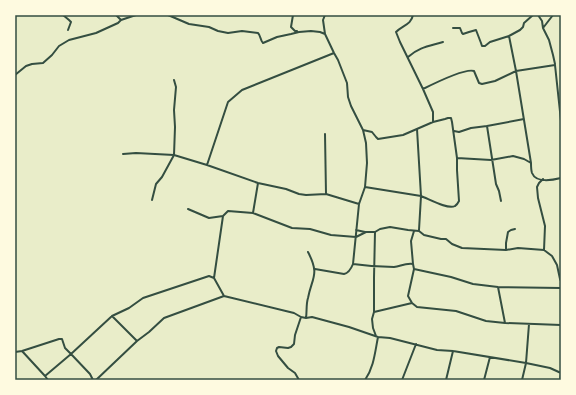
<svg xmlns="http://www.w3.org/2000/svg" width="576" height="395" font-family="'DejaVu Sans',sans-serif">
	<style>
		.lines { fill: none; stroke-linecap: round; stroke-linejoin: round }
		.minor { stroke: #344e41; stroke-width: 2 }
		.neatline { fill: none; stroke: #344e41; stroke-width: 1.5 }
	</style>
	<rect width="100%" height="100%" fill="#e9edc9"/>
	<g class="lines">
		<path class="minor" d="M63 15 69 20 71 22 68 30
			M116 15 121 20 136 15
			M168 15 189 24 209 27 218 31 228 33 242 31 258 33C261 36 260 40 263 43L277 37 291 34 299 32 311 31 320 32 325 34 334 53 338 60 347 83 348 97 351 106 363 130 366 143 367 163 365 187 359 204
			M293 15 291 27 295 31H297
			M325 15 323 20 325 34
			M413 15C411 25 403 25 396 32L400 42 423 89
			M533 15 524 23 523 27 520 30 509 36 516 71 531 163C531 166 531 170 532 173 536 183 553 180 561 178
			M538 15 542 21 543 28 549 40 553 55 555 64
			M453 28H460L462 33 463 34 469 32 476 30 481 43 482 46H485L490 42 509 36
			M543 28 553 15
			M408 57C419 47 430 46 443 42
			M15 75 26 66 32 64 43 63 52 55 59 46 69 40 96 33 118 23 121 20
			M174 80 176 87 174 110 175 127 174 155 207 165 258 183 286 189 299 194 306 195 326 194 325 134
			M433 122V112L423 89C433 84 465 68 474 71L479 83 482 84 495 81 516 71 555 65 561 121
			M487 126 524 119
			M417 129 421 196C429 199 448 210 455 206 457 205 458 203 459 201L457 170V158L491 160 513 156 524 159 531 163
			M363 130 372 132 376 137 378 139 403 135 433 122 445 119 448 118H451L452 122 457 158
			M454 131 459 132 471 128 487 126 496 184 499 191 501 201
			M123 154 136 153 174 155 162 177 156 184 152 200
			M207 165 228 102 242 90 334 53
			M543 179 539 183 537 187 538 198 545 226 544 250
			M365 187 421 196 419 230
			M188 209 209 218 223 216 214 278
			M253 213 258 183
			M223 216 228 211 253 213 292 228 310 229 331 235 356 237 366 232H375L374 278V312L372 319 373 328 376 336
			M356 230 365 232
			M375 232 380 229 390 227 408 230 419 231 424 235 441 239H446L452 244 462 248 506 250 518 248 544 250 552 256 557 265 560 279 561 281
			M506 250V243L508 232 511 230 515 229
			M353 264C367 266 380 267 394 267 401 266 405 263 413 264L414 269 451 277 473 284 498 287 561 288
			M413 264 411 241 414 231
			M315 269 344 274C349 273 351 269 353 264L359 204 326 194
			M414 269 408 296 412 303 417 307 456 311 486 321 505 323 561 325
			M498 287 505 323
			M374 312 412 303
			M112 316 137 341 149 332 164 318 224 296
			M306 318 312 317 349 327 378 337 390 338 437 350 453 351 526 363 550 368 561 373
			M22 351 45 376
			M15 352 22 351 59 339H62L65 348 71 354 112 316 129 308 143 298 209 276 214 278 224 296 294 313 301 317 306 318C307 311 306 304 308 298 312 277 320 275 308 252
			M48 380 45 376 71 354 90 374 93 380
			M96 380 137 341
			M299 380 295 373 288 368 278 356 276 351 277 348 279 347 288 348 291 347 294 344 295 335 301 317
			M365 380C374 367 375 352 378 337
			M402 380 416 344
			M446 380 453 351
			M484 380 490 357
			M522 380 526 363 529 324
			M560 380 561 373"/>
	</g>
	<rect width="576" height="395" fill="none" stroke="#fefae0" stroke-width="32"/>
	<rect x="16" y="16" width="544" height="363" class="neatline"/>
</svg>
